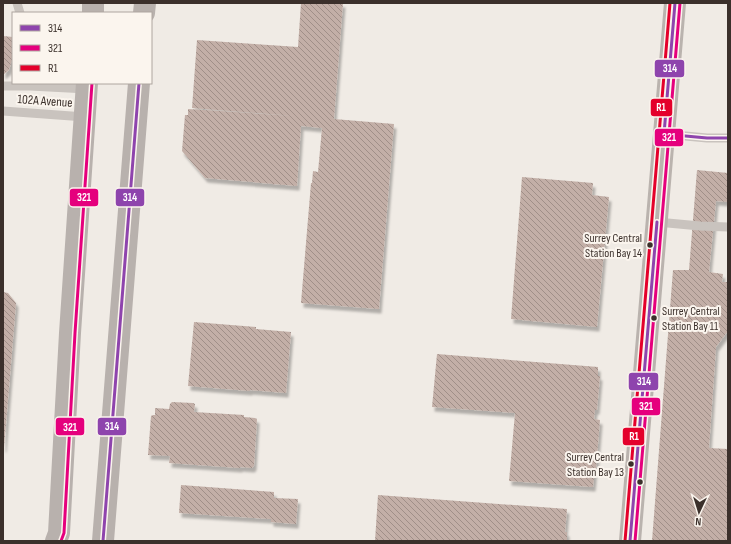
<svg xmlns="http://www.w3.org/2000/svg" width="731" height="544" font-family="'Sofia Sans Condensed',sans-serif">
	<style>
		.building { fill: url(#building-back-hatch); filter: url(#shadow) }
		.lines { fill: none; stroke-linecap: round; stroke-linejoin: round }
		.lane { stroke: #c9c3be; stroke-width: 9 }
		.secondary { stroke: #bab3ae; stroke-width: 22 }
		.primary { stroke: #b8b1ad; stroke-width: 22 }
		.bus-1-casing { stroke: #fbf5ee; stroke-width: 6 }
		.bus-2-casing { stroke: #fbf5ee; stroke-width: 6 }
		.bus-3-casing { stroke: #fbf5ee; stroke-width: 6 }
		.bus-1 { stroke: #8e44ad; stroke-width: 3 }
		.bus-2 { stroke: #e5007d; stroke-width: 3 }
		.bus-3 { stroke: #e4002b; stroke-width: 3 }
		.bus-dot { fill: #3b302b; stroke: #fbf5ee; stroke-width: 1.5 }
		.labels { text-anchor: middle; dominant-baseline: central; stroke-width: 4; stroke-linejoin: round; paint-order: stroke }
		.bus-label { font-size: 12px; fill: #3b302b; stroke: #fbf5ee; text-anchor: end }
		.street-label { font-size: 13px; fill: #3b302b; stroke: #fbf5ee }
		.line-badge { stroke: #fbf5ee; stroke-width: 1.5 }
		.badge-label { font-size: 11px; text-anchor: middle; font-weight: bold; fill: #fff }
	</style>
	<defs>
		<pattern id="building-back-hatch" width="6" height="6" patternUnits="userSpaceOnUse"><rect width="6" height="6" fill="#c3afa7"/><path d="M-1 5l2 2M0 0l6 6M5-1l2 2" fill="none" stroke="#a08f88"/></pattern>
		<filter id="shadow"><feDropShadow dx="2.5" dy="4.5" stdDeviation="1" flood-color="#0004"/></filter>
	</defs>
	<rect width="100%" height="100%" fill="#f0ebe5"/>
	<path class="building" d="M301 3H343L334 119 394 124 379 309 301 303 311 183H312L313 171 318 172 322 128 301 126 297 186 205 178 182 151 185 115H188V109L294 116 192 108 197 40 298 47Z
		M3 36 13 37 12 60 9 70 3 75Z
		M697 170 728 173V202L716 201 709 272 723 274 722 282H728V331L716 347 709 448 728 449V541H652L673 270H689Z
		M522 177 593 183 592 195 609 197 597 327 511 319Z
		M3 292 8 293 16 303 4 448H3Z
		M194 322 256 327V329L291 332 286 393 250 390V391L188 386Z
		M437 354 598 367V376H600L597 410H595L594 419 600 420 596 468H595L593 487 509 481 515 413 432 407Z
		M172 402 193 403 195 404 194 412 244 415V417L255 418 257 419 254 466 252 468 240 467V468L169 463 170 456 148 455 151 416 153 415H155V408L169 409 170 404Z
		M181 485 274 492V498L298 499 296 524 271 522V519L179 513Z
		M378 495 567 509 565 532H567V541H375Z"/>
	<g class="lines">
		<path class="lane" d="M17 3 20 13
			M3 86H30L87 89
			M3 111 85 117
			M664 134 707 138H728
			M657 222 700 226 728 227"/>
		<path class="secondary" d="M630 541 675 3"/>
		<path class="primary" d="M93 13V3
			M144 13 145 3
			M56 541 59 533 70 333 87 83
			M103 541 139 83"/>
		<defs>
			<path id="bus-1" d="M664 134 675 3
				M664 134 707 138H728
				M103 541 139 83
				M630 541 657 222"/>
			<path id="bus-2" d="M61 541 64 533 75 333 92 83
				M635 541 680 3"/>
			<path id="bus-3" d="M625 541 670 3"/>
		</defs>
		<use href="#bus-1" class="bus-1-casing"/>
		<use href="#bus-2" class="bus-2-casing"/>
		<use href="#bus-3" class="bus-3-casing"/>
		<use href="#bus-1" class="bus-1"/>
		<use href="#bus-2" class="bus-2"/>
		<use href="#bus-3" class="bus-3"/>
	</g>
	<g class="bus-dot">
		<circle cx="650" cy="245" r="3.5"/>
		<circle cx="654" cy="318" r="3.5"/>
		<circle cx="631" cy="464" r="3.5"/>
		<circle cx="640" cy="482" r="3.5"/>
	</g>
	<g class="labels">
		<g class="bus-label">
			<text x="642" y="238">Surrey Central<tspan x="642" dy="15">Station Bay 14</tspan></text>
			<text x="662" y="311" text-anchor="start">Surrey Central<tspan x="662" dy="15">Station Bay 11</tspan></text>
			<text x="624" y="457">Surrey Central<tspan x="624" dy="15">Station Bay 13</tspan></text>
		</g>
		<g class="street-label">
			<text transform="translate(45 101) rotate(4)">102A Avenue</text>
		</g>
	</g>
	<g class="line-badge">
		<rect x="654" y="59" width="31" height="19" rx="4" fill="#8e44ad"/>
		<rect x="650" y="98" width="23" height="19" rx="4" fill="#e4002b"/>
		<rect x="654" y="128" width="30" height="19" rx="4" fill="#e5007d"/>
		<rect x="115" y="188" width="30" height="19" rx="4" fill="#8e44ad"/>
		<rect x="69" y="188" width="30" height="19" rx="4" fill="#e5007d"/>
		<rect x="628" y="372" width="31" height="19" rx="4" fill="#8e44ad"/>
		<rect x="631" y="397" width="30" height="19" rx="4" fill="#e5007d"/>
		<rect x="97" y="417" width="30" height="19" rx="4" fill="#8e44ad"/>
		<rect x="55" y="417" width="30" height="19" rx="4" fill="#e5007d"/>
		<rect x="622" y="427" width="23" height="19" rx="4" fill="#e4002b"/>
	</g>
	<g class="badge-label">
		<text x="670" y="72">314</text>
		<text x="661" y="111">R1</text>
		<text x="669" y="141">321</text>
		<text x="130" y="201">314</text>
		<text x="84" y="201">321</text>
		<text x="644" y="385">314</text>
		<text x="646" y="410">321</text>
		<text x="112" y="430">314</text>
		<text x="70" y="431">321</text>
		<text x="634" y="440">R1</text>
	</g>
	<rect width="731" height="544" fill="none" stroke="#3b302b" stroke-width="8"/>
	<rect x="12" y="12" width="140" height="72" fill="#fbf5ee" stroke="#aea6a0"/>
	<rect x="20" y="25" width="20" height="6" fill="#8e44ad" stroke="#aea6a0"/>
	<text x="48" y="32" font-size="12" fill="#3b302b">314</text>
	<rect x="20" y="45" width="20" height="6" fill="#e5007d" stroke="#aea6a0"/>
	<text x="48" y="52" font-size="12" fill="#3b302b">321</text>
	<rect x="20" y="65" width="20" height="6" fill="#e4002b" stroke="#aea6a0"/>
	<text x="48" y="72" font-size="12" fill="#3b302b">R1</text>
	<g transform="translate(699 512) rotate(184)" stroke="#fbf5ee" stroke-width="3" paint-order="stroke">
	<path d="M0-3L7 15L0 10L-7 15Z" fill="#3b302b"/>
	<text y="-6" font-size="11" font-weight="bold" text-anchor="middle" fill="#3b302b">N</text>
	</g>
</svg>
